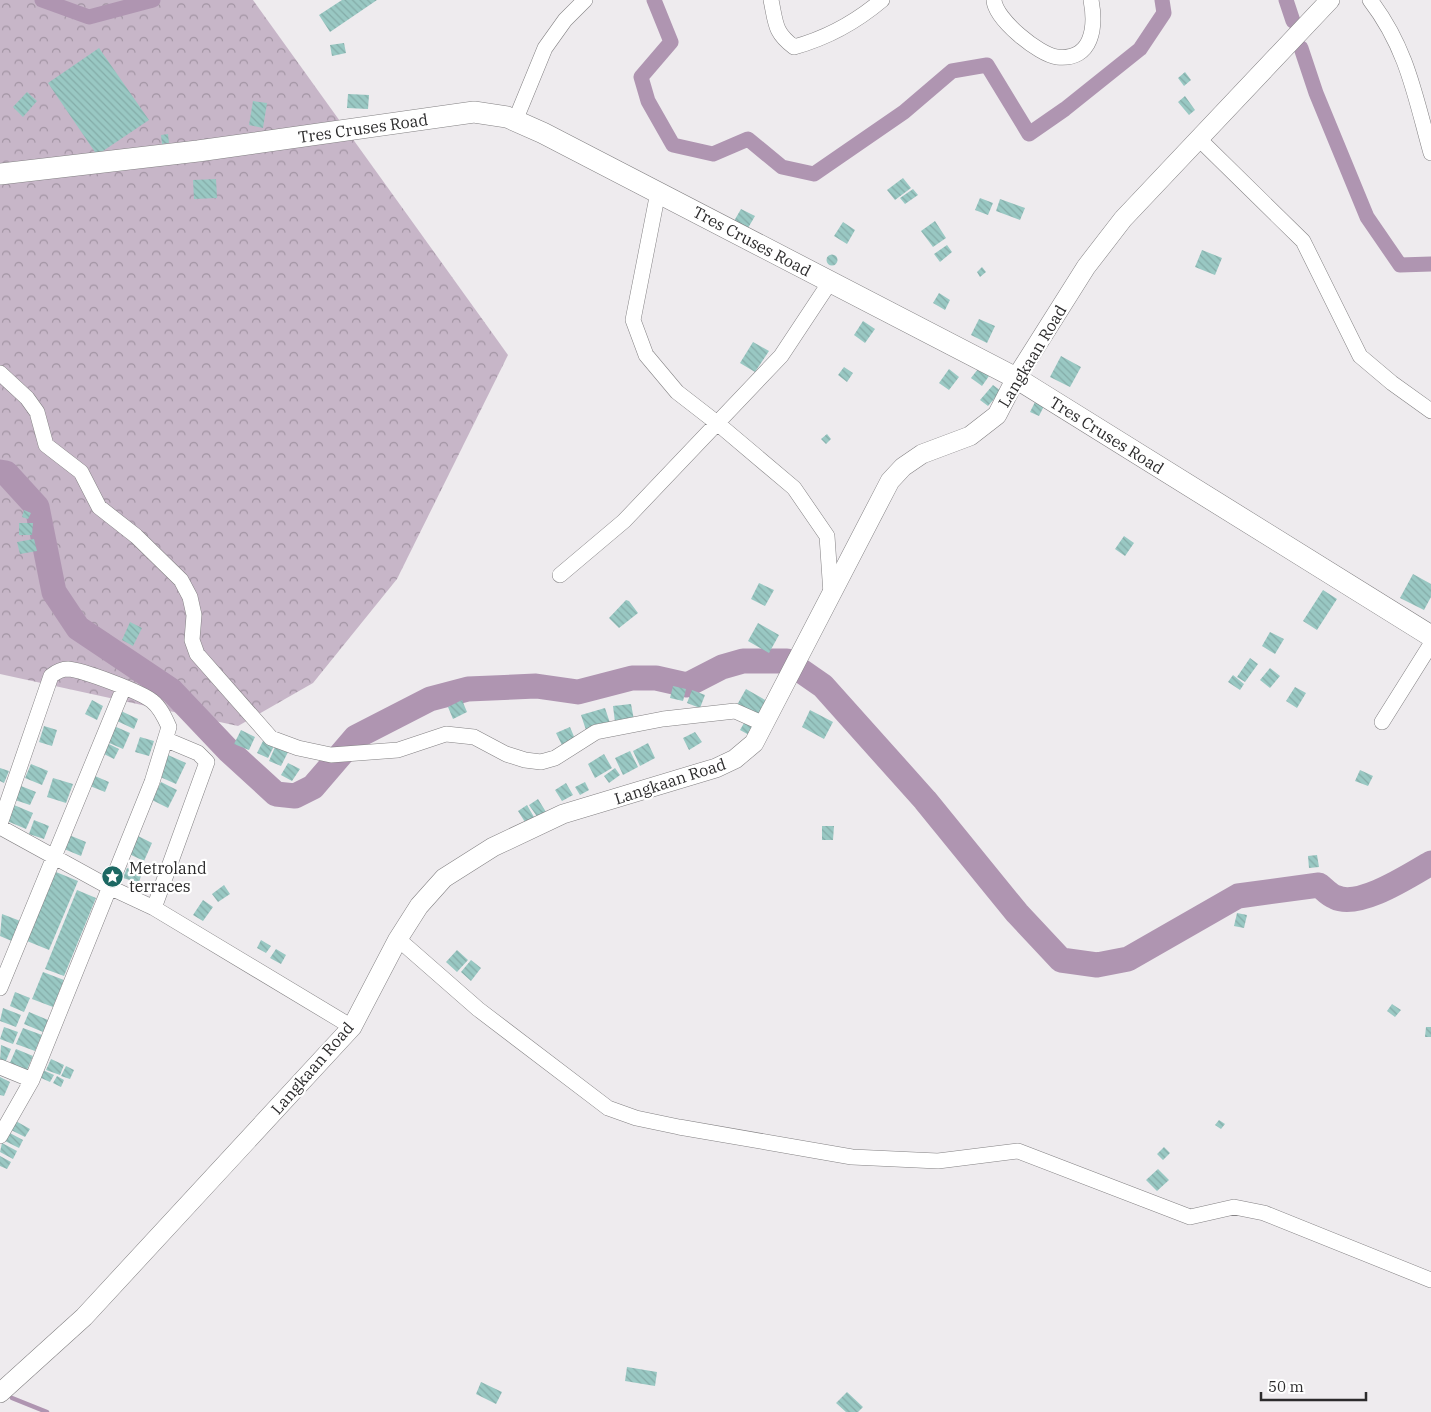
<svg xmlns="http://www.w3.org/2000/svg" width="1431" height="1412" font-family="'IBM Plex Serif',serif">
	<style>
		.forest { fill: url(#forest-crowns) }
		.lines { fill: none; stroke-linecap: round; stroke-linejoin: round }
		.stream { stroke: #af95b1; stroke-width: 4.5 }
		.canal { stroke: #af95b1; stroke-width: 15 }
		.river { stroke: #af95b1; stroke-width: 25 }
		.building { fill: url(#building-back-hatch) }
		.minor-casing { stroke: #838183; stroke-width: 16 }
		.tertiary-casing { stroke: #838183; stroke-width: 20 }
		.secondary-casing { stroke: #838183; stroke-width: 22 }
		.minor { stroke: #fff; stroke-width: 15 }
		.tertiary { stroke: #fff; stroke-width: 19 }
		.secondary { stroke: #fff; stroke-width: 21 }
		.labels { text-anchor: middle; dominant-baseline: central; stroke-width: 4.5; stroke-linejoin: round; paint-order: stroke }
		.street-label { font-size: 16px; fill: #2c2b2c; stroke: #fff }
		.poi-label { font-size: 16px; fill: #2c2b2c; stroke: #fff; text-anchor: start }
	</style>
	<defs>
		<pattern id="forest-crowns" width="20" height="18" patternUnits="userSpaceOnUse" patternTransform="scale(1.25)"><rect width="20" height="18" fill="#c7b6c8"/><path d="M2 6a3 3 0 1 1 6 0M12 15a3 3 0 1 1 6 0" fill="none" stroke="#a294a3"/></pattern>
		<pattern id="building-back-hatch" width="6" height="6" patternUnits="userSpaceOnUse" patternTransform="scale(1.25)"><rect width="6" height="6" fill="#99c8c3"/><path d="M-1 5l2 2M0 0l6 6M5-1l2 2" fill="none" stroke="#84aca8"/></pattern>
	</defs>
	<rect width="100%" height="100%" fill="#eeebee"/>
	<path class="forest" d="M0 0H253L508 355 397 579 313 683 238 726 0 674Z"/>
	<g class="lines">
		<path class="stream" d="M12 1398 47 1412"/>
		<path class="canal" d="M42 0 89 17 153 0
			M654 0 671 42 641 77 648 101 673 145 713 154 748 139 782 167 814 174 904 112 952 71 987 65 1029 134 1065 109 1140 49 1164 13 1162 0
			M1286 0 1293 21
			M1301 48 1316 93 1367 217 1400 265 1431 264"/>
		<path class="river" d="M0 472 6 473 37 507 54 592 78 628 172 691 228 750 276 794 295 796 313 787 356 737 430 699 468 689 536 686 578 692 632 678H656L687 685 722 667 743 661H787L823 686 925 800 1017 913 1061 960 1097 965 1128 959 1238 896 1319 885C1324 889 1329 895 1335 897 1359 909 1410 875 1431 863"/>
	</g>
	<path class="building" d="M342 0H377L330 32 319 15Z
		M344 43 346 53 332 56 330 45Z
		M99 48 149 120 97 155 48 83Z
		M1185 72 1191 80 1184 86 1178 78Z
		M27 92 37 101 23 117 13 107Z
		M348 94 369 95 368 109 347 108Z
		M1185 96 1195 110 1189 115 1178 102Z
		M253 101 267 103 263 128 249 125Z
		M168 134 169 143 162 144 161 135Z
		M903 178 911 188 895 200 887 190Z
		M216 179 217 198 194 199 193 180Z
		M913 189 918 195 905 204 900 198Z
		M980 198 993 203 988 215 975 210Z
		M1000 199 1025 208 1020 220 996 211Z
		M741 209 755 216 748 228 734 221Z
		M935 221 946 238 933 247 921 231Z
		M843 222 855 230 847 244 834 236Z
		M947 245 952 252 940 262 934 254Z
		M1202 250 1222 258 1215 275 1195 267Z
		M826.5 260a5.5 5.5 0 1 1 11 0a5.5 5.5 0 1 1-11 0Z
		M982 267 986 272 980 277 977 272Z
		M939 293 950 300 945 310 933 303Z
		M979 319 995 326 987 343 971 335Z
		M863 321 875 329 865 343 854 335Z
		M753 342 769 351 755 372 740 363Z
		M1061 356 1081 367 1070 387 1050 377Z
		M844 367 853 373 847 382 838 375Z
		M949 369 959 377 949 390 939 383Z
		M978 369 989 376 982 386 971 378Z
		M993 385 1001 391 988 406 980 400Z
		M1035 402 1044 406 1039 416 1030 412Z
		M827 434 831 439 826 444 821 439Z
		M24 510 31 513 28 519 22 517Z
		M19 523H33L32 535H19Z
		M1124 536 1134 543 1125 556 1115 549Z
		M34 539 37 551 20 554 17 542Z
		M1413 574 1431 584V597L1424 610 1400 598Z
		M759 583 774 590 765 606 751 599Z
		M1323 590 1337 599 1317 630 1303 621Z
		M626 600 629 601 638 613 619 628 609 618Z
		M130 622 142 628 133 646 122 640Z
		M758 623 779 635 769 653 748 641Z
		M1270 632 1284 639 1275 654 1262 646Z
		M1250 658 1258 664 1245 682 1237 677Z
		M1270 668 1280 676 1270 688 1260 680Z
		M1233 675 1244 684 1240 690 1228 682Z
		M673 686 686 689 683 701 670 698Z
		M1295 687 1306 693 1297 708 1286 701Z
		M746 689 767 701 759 717 737 705Z
		M692 690 705 695 700 708 687 703Z
		M92 700 103 706 97 720 85 714Z
		M462 700 467 712 453 719 448 707Z
		M631 704 634 720 615 722 613 706Z
		M605 708 610 723 586 730 581 715Z
		M810 710 833 722 824 739 802 727Z
		M121 711 138 719 134 729 117 721Z
		M747 718 758 725 751 736 740 730Z
		M44 726 57 730 52 746 39 742Z
		M114 726 130 733 123 749 107 742Z
		M570 727 575 739 562 745 556 733Z
		M241 730 255 737 249 750 234 744Z
		M695 732 702 742 689 750 683 738Z
		M140 737 154 741 149 756 135 752Z
		M264 739 275 744 268 758 257 753Z
		M107 743 119 749 114 759 102 753Z
		M648 743 655 758 640 766 633 751Z
		M275 747 288 752 281 766 269 761Z
		M630 751 638 767 623 775 615 758Z
		M604 754 612 768 595 778 588 764Z
		M168 755 186 763 176 784 158 776Z
		M288 763 300 769 292 781 281 775Z
		M31 764 48 771 42 785 25 778Z
		M0 768 9 771 4 783 0 781Z
		M615 768 620 775 609 783 604 776Z
		M1360 770 1373 776 1368 786 1355 781Z
		M95 776 109 782 105 792 90 786Z
		M53 778 73 784 66 803 47 797Z
		M161 782 177 790 168 808 152 800Z
		M585 782 589 790 580 795 575 787Z
		M566 783 573 795 562 801 555 790Z
		M21 786 36 792 30 805 15 800Z
		M538 799 546 812 538 818 529 805Z
		M14 805 33 813 26 829 7 821Z
		M527 805 534 817 525 822 518 811Z
		M34 820 49 826 44 839 29 834Z
		M822 826H834L833 840H822Z
		M69 835 86 842 81 856 64 849Z
		M136 835 152 843 144 861 127 853Z
		M1317 855 1319 867 1309 868 1308 856Z
		M127 868 142 872 139 883 123 878Z
		M56 872 78 881 49 950 27 941Z
		M224 885 230 894 218 902 212 894Z
		M77 890 96 898 64 976 45 969Z
		M203 900 213 907 203 921 193 915Z
		M1237 913 1247 915 1244 928 1234 926Z
		M2 914 23 922 14 942 0 936Z
		M261 940 271 946 266 953 257 948Z
		M276 949 286 955 281 964 270 958Z
		M457 950 468 960 457 972 446 962Z
		M471 960 481 968 471 981 461 972Z
		M43 972 64 980 53 1007 32 999Z
		M15 992 30 998 24 1012 10 1006Z
		M1392 1004 1401 1010 1395 1017 1387 1011Z
		M3 1008 21 1015 16 1027 0 1021Z
		M29 1012 48 1020 43 1032 24 1024Z
		M4 1027 18 1032 13 1044 0 1039Z
		M1426 1027H1431V1037H1425Z
		M23 1028 42 1035 35 1051 16 1044Z
		M1 1045 11 1049 5 1063 0 1060Z
		M16 1049 33 1056 26 1072 9 1065Z
		M51 1059 64 1065 60 1075 46 1070Z
		M66 1066 74 1070 70 1079 61 1076Z
		M43 1070 54 1075 50 1082 39 1077Z
		M57 1076 64 1080 61 1087 53 1083Z
		M0 1077 10 1082 4 1096 0 1095Z
		M14 1120 30 1129 25 1137 9 1129Z
		M1219 1120 1225 1124 1221 1129 1215 1125Z
		M8 1132 23 1140 19 1148 3 1140Z
		M2 1143 17 1151 13 1159 0 1152Z
		M1164 1147 1170 1153 1163 1160 1157 1154Z
		M0 1156 11 1162 7 1169 0 1166Z
		M1158 1169 1169 1180 1157 1191 1146 1180Z
		M627 1367 657 1372 655 1386 625 1381Z
		M481 1382 502 1392 496 1404 476 1394Z
		M847 1392 863 1407 858 1412H846L836 1403Z"/>
	<g class="lines">
		<defs>
			<path id="minor" d="M771 0C776 23 774 32 794 47 827 38 856 22 882 0
				M994 0C995 19 1039 55 1057 57 1093 61 1096 26 1091 0
				M1370 0C1407 48 1415 96 1431 153
				M515 121 545 48 565 20 585 0
				M1199 139 1303 241 1360 356 1392 383 1431 411
				M658 192 633 320 646 355 677 392 717 423 794 488 827 536 831 594
				M0 373 27 398 37 412 46 445 81 472 99 507 136 536 181 580 190 597 194 615 192 640 197 654 271 738 298 748 331 755 398 750 446 734 474 737 506 754 525 760 541 762 555 758 596 732 663 719 735 711 764 724
				M560 575 624 521 781 356 830 282
				M1382 722 1431 644
				M0 824 51 676C56 672 62 669 68 669 83 670 141 692 152 701 160 707 165 718 169 727L152 782 32 1080 0 1136
				M0 827 109 887 154 908 352 1027
				M154 908 207 762 198 753 167 740
				M398 939 478 1009 608 1108 636 1118 679 1127 852 1157 938 1161 1018 1151 1190 1217 1234 1207 1264 1213 1431 1280
				M0 988 124 687
				M0 1067 32 1080"/>
			<path id="tertiary" d="M0 1393 84 1317 352 1027 398 939 419 906 444 878 493 847 563 814 716 768 735 759 754 743 890 481 903 467 922 454 970 436 997 415 1016 378 1086 267 1123 219 1330 0"/>
			<path id="secondary" d="M0 174 198 151 474 112 507 117 543 133 1016 378 1431 636"/>
		</defs>
		<use href="#minor" class="minor-casing"/>
		<use href="#tertiary" class="tertiary-casing"/>
		<use href="#secondary" class="secondary-casing"/>
		<use href="#minor" class="minor"/>
		<use href="#tertiary" class="tertiary"/>
		<use href="#secondary" class="secondary"/>
	</g>
	<defs>
		<symbol id="sight-disc" viewBox="-11 -11 22 22"><circle r="9.5" fill="#1c6863" stroke="#fff"/><path d="M0-6L1.8-2.2L6-1.7L2.9 1.2L3.7 5.4L0 3.3L-3.7 5.4L-2.9 1.2L-6-1.7L-1.8-2.2Z" fill="#fff"/></symbol>
	</defs>
	<g fill-rule="evenodd">
		<use href="#sight-disc" x="100" y="864" width="25" height="25"/>
	</g>
	<g class="labels">
		<g class="street-label">
			<text transform="translate(363 128) rotate(-8)">Tres Cruses Road</text>
			<text transform="translate(752 241) rotate(28)">Tres Cruses Road</text>
			<text transform="translate(1032 356) rotate(-59)">Langkaan Road</text>
			<text transform="translate(1107 435) rotate(32)">Tres Cruses Road</text>
			<text transform="translate(670 781) rotate(-18)">Langkaan Road</text>
			<text transform="translate(312 1068) rotate(-49)">Langkaan Road</text>
		</g>
		<g class="poi-label">
			<text x="129" y="868">Metroland<tspan x="129" dy="18">terraces</tspan></text>
		</g>
	</g>
	<path d="M1261 1392v8h105v-8" fill="none" stroke="#2c2b2c" stroke-width="2.5"/>
	<text x="1268" y="1392" font-size="15" fill="#2c2b2c" stroke="#ffffff" stroke-width="4" paint-order="stroke">50 m</text>
</svg>
